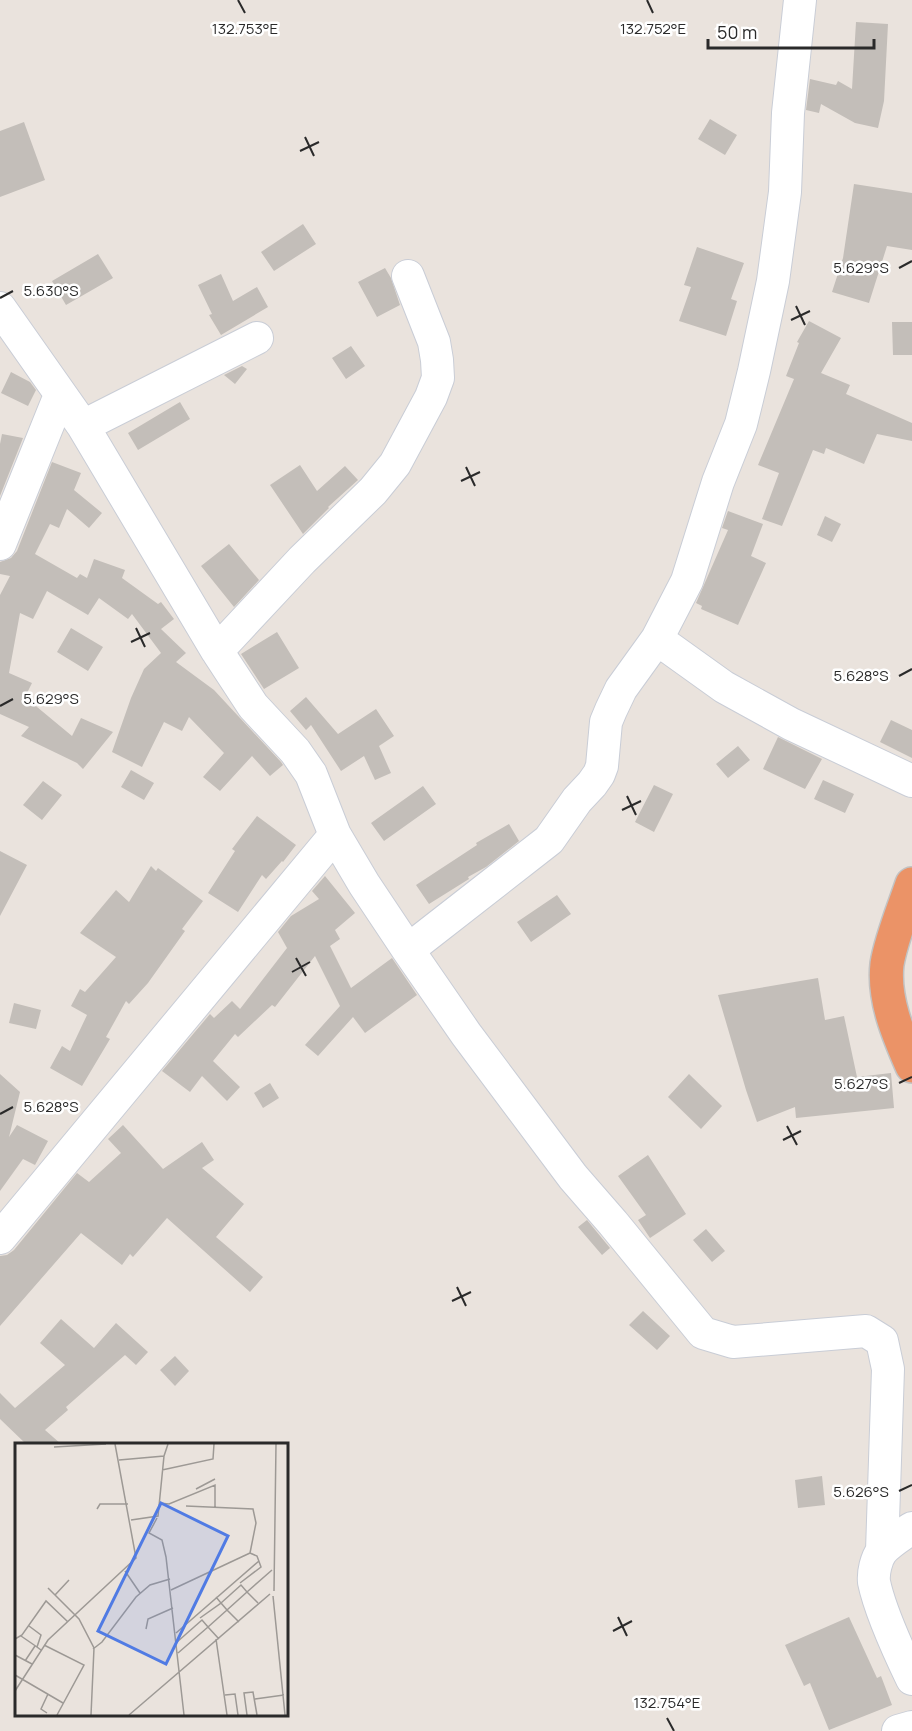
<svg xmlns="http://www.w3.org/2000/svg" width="912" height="1731" font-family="Manrope,sans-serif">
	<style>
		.building { fill: #c3beb9 }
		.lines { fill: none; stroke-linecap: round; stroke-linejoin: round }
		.minor-casing { stroke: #c9cdd6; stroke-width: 34 }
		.highway-casing { stroke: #c3c3c3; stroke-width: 36 }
		.minor { stroke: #fff; stroke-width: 32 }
		.highway { stroke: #eb9367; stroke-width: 33 }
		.ticks { fill: none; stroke: #2a2a2a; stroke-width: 2 }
		.inset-road { fill: none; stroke: #9d9995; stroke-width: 1.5 }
		.view { fill: #507be4; fill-opacity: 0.15; stroke: #507be4; stroke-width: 3 }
		.inset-edge { fill: none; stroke: #2a2a2a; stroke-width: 3 }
		.ticks-label { font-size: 15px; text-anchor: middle; fill: #2a2a2a; stroke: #fff; stroke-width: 5; stroke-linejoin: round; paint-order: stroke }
	</style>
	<rect width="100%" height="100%" fill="#eae3dd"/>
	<path class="building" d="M856 22 888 24 884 101 878 128 855 123 821 104 819 113 806 110 810 79 836 85 838 81 852 89Z
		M710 119 737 135 725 155 698 139Z
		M24 122 45 180 0 197V131Z
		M854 184 912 193V250L887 246 869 303 832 292 843 258Z
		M303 224 316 244 274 271 261 252Z
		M697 247 744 263 731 299 737 301 726 336 679 321 691 287 684 285Z
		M98 254 113 278 66 305 52 281Z
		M385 268 391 278 400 305 377 317 358 282Z
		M221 274 233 301 257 287 268 307 221 335 209 315 212 314 198 285Z
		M809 321 841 338 821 373 850 385 846 394 912 423V441L877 434 864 464 826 448 824 454 813 450 782 526 762 519 779 473 758 465 794 379 786 376 799 343 797 342Z
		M892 322H912V355H893Z
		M351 346 365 366 346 379 332 358Z
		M242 366 247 369 235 384 224 375Z
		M11 372 30 382 36 390 28 406 1 393Z
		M180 402 190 419 138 450 128 433Z
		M2 434 23 438 0 496V444Z
		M52 462 81 473 74 490 102 513 89 528 67 509 59 528 50 524 35 554 77 578 80 574 87 578 94 559 125 570 122 578 158 604 161 602 174 619 161 629 186 653 176 662 214 690 281 762 283 765 270 776 252 756 220 791 203 777 224 753 189 717 182 731 164 722 142 767 112 752 131 698 144 669 161 653 132 614 128 619 99 598 88 615 47 591 33 619 20 613 9 673 32 683 25 697 72 736 81 718 113 732 83 769 77 763 21 736 29 727 0 714V595L10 576 0 574V562L11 558 17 551Z
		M300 465 317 491 345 466 358 480 328 507 329 508 303 534 270 485Z
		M728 511 763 524 751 556 766 563 738 625 701 609 702 606 696 603 728 530 722 528Z
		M825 516 841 524 832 542 817 535Z
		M229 544 259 580 234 607 201 566Z
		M71 628 103 647 88 671 57 652Z
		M277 632 299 668 264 689 241 654Z
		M306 697 338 734 376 709 394 736 379 746 391 773 375 780 364 756 341 771 311 725 306 730 290 711Z
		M891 720 912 730V758L880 742Z
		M778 737 822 759 805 789 763 769Z
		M738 746 750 760 728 778 716 764Z
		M131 770 154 783 144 800 121 787Z
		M823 780 854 794 845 813 814 799Z
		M43 781 62 795 42 820 23 805Z
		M654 785 673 794 654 832 635 822Z
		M423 786 436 804 384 841 371 823Z
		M257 816 296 845 283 862 282 861 266 879 262 875 238 912 208 893 235 851 232 849Z
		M509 824 519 841 486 867 468 877 469 879 429 904 416 885 477 845 476 843Z
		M0 851 27 865 0 916Z
		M151 866 156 871 158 868 203 901 182 929 185 931 148 983 129 1004 126 1001 106 1037 110 1039 82 1086 50 1068 62 1046 70 1051 87 1015 71 1006 80 989 85 992 116 957 80 933 116 890 129 902Z
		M325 876 355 913 335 930 340 939 330 946 351 988 392 958 417 995 365 1033 353 1017 318 1056 305 1045 340 1006 315 956 275 1007 272 1005 238 1037 235 1034 213 1061 240 1087 227 1101 202 1076 190 1092 162 1071 210 1014 214 1018 232 1001 240 1009 287 948 278 932 291 916 319 899 312 891Z
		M557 895 571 914 531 942 517 922Z
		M818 978 825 1020 844 1016 857 1077 891 1073 894 1108 796 1118 795 1107 757 1122 746 1090 718 995Z
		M14 1003 41 1010 36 1029 9 1023Z
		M0 1074 20 1092 9 1137 17 1125 48 1141 35 1165 23 1159 0 1191Z
		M689 1074 722 1106 701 1129 668 1097Z
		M270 1083 279 1098 263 1108 254 1093Z
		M123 1125 163 1169 202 1142 214 1160 202 1168 244 1204 216 1237 263 1277 250 1292 167 1218 133 1257 130 1254 122 1265 81 1233 0 1326V1256L7 1255 14 1250 77 1173 89 1182 121 1153 108 1139Z
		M648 1155 686 1214 650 1238 638 1220 646 1215 618 1176Z
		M587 1220 610 1248 602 1255 578 1227Z
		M706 1229 725 1251 712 1262 693 1240Z
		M643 1311 670 1336 657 1350 629 1325Z
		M61 1319 94 1348 116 1323 148 1352 136 1365 125 1355 66 1407 68 1410 45 1430 61 1444H26L0 1419V1393L15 1408 65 1365 40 1343Z
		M175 1356 189 1371 175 1386 160 1370Z
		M822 1476 825 1505 798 1508 795 1480Z
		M849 1617 877 1678 881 1676 892 1705 829 1730 810 1683 804 1686 785 1645Z"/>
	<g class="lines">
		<defs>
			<path id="minor" d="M0 308 83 426 217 651 253 706 295 751 311 774 335 835 364 884 408 950 466 1034 573 1177 613 1223 703 1333 733 1342 866 1331 882 1341 888 1369 882 1551
				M83 426 257 338
				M0 544 60 395
				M657 639 724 687 791 724 912 781
				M217 651 302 560 373 491 395 464 431 397 438 378 437 360 434 342 408 276
				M408 950 549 840 577 800 592 784 599 774 602 766 606 722 611 710 621 689 657 639 687 581 718 482 741 424 754 371 773 281 785 192 788 113 800 0
				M0 1238 335 835
				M912 1528C902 1535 890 1542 882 1551 876 1559 873 1573 874 1582 880 1611 899 1652 912 1679
				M898 1731 912 1727"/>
			<path id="highway" d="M912 884C904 908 891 939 887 964 883 999 898 1034 912 1066"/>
		</defs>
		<use href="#minor" class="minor-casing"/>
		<use href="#highway" class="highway-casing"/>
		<use href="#minor" class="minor"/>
		<use href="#highway" class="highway"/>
	</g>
	<path class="ticks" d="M238 0 245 13M647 0 653 13M305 137 314 156M300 151 319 142M899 268 912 261M0 298 13 291M796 306 805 325M791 320 810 311M466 467 475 486M461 481 480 472M136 628 145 647M131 642 150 633M899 676 912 669M0 706 13 699M627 796 636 815M622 810 641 801M296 958 306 976M292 972 310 962M899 1083 912 1077M0 1114 13 1107M787 1126 797 1145M783 1140 801 1131M457 1287 466 1306M452 1301 471 1292M899 1491 912 1485M618 1617 627 1636M613 1631 632 1621M667 1718 674 1731"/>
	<g transform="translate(15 1443)">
		<rect width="273" height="273" fill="#eae3dd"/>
		<path class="inset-road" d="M39 4 91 1M104 17 149 13 153 1M147 27 198 16 199 1M181 46 200 36M144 60 154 61 200 42V65M171 63 238 66 241 80 235 110M82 66 85 61H113M142 75 134 90 147 97 151 114 169 272M116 77 143 73 149 13M110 128 125 150M225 140 246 124 242 113 235 110M33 145 64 176 79 205 76 272M156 147 235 110M259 148 261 1M40 152 54 137M258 153 270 272M185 175 206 160 201 154M224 179 212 167 232 149 243 160M14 183 26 192 22 204 26 207M131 186 133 176 158 165M161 190 244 118M6 193 22 204M0 196 7 192 31 158 53 179M201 196 212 272M204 196 193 184 212 167 206 160 226 142 232 149 257 127M162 199 187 177 193 184 163 210M29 202 69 222 42 272M78 206 87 199 121 154 135 142 155 136M0 212 17 221M10 218 20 203M0 232 48 260M0 248 33 197 121 115 100 1M210 252 220 251 223 272M240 256 269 252M32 270 26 266 33 251M114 272 255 151M232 272 229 250 238 249 242 272"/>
		<path class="view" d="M146 60 213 93 151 221 83 188Z"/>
		<rect width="273" height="273" class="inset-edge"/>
	</g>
	<g class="ticks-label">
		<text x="653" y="34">132.752°E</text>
		<text x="245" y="34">132.753°E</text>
		<text x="861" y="273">5.629°S</text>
		<text x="51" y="296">5.630°S</text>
		<text x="861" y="681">5.628°S</text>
		<text x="51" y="704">5.629°S</text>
		<text x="861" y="1089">5.627°S</text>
		<text x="51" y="1112">5.628°S</text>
		<text x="861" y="1497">5.626°S</text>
		<text x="667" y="1708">132.754°E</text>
	</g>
	<path d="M708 39v9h166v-9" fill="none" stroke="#2a2a2a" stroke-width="3"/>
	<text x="717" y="39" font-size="18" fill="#2a2a2a" stroke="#ffffff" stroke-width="4.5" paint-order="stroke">50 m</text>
</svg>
